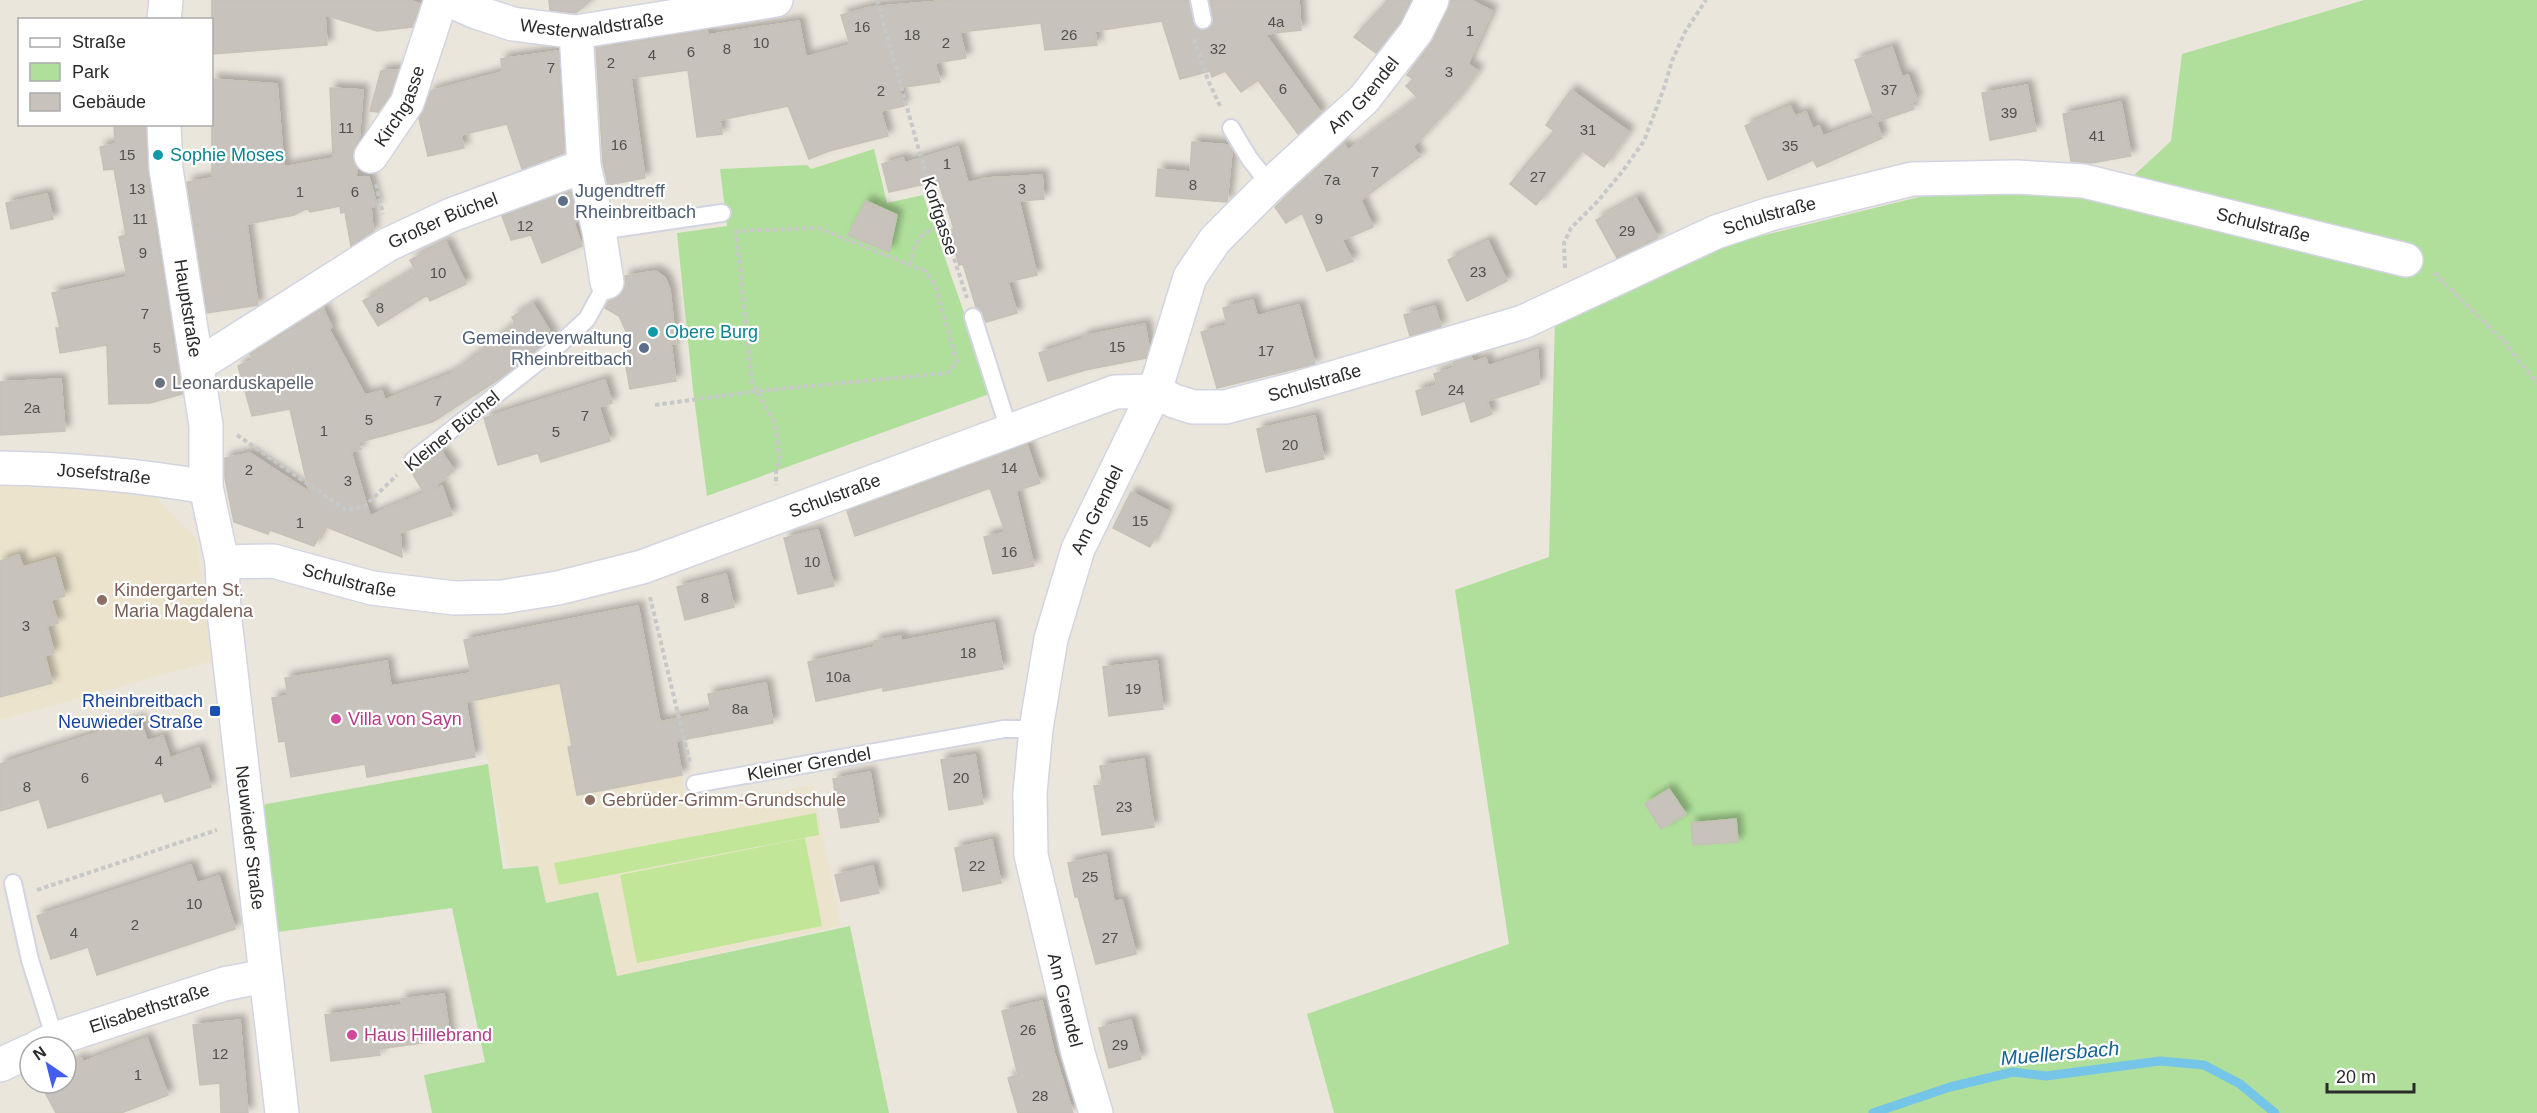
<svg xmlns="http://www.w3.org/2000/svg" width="2537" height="1113" font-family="Arial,sans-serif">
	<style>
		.education { fill: #ece3cd }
		.green { fill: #b0df9b }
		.pitch { fill: #c1e698 }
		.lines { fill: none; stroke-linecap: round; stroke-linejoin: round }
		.stream { stroke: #74c5e8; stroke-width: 9 }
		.building { fill: #c7c2bc; stroke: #c6c1b6; stroke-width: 1.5; filter: url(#shadow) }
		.lane-casing { stroke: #d2d4e2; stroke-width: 20 }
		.street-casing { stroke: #d2d4e2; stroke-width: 36 }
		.path { stroke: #c8c8c8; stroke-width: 4; stroke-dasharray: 4.5 3; stroke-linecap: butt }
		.lane { stroke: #fff; stroke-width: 16 }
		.street { stroke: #fff; stroke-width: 33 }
		.culture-dot { fill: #0f9aa8; stroke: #fff; stroke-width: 2 }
		.service-dot { fill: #5c6f8a; stroke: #fff; stroke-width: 2 }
		.worship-dot { fill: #6b7280; stroke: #fff; stroke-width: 2 }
		.education-dot { fill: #8d6e63; stroke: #fff; stroke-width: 2 }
		.transit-dot { fill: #1a4fb4; stroke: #fff; stroke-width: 2 }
		.hotel-dot { fill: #d1479c; stroke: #fff; stroke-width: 2 }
		.labels { text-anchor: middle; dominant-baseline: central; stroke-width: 4.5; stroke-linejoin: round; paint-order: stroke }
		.number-label { font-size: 15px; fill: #51504e }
		.street-label { font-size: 18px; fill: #2a2a2a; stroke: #fff }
		.culture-label { font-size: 18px; fill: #0d838f; stroke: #fff; text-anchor: start }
		.service-label { font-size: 18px; fill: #4e5e75; stroke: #fff; text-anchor: start }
		.worship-label { font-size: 18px; fill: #5b616d; stroke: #fff; text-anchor: start }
		.education-label { font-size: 18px; fill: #785e54; stroke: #fff; text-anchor: start }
		.transit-label { font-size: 18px; fill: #164399; stroke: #fff; text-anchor: end }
		.hotel-label { font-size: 18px; fill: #b23c85; stroke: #fff; text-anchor: start }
		.water-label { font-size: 20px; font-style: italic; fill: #146294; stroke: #fff }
	</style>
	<defs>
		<filter id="shadow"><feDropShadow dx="5.5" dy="-5.5" stdDeviation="3" flood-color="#0004"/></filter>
	</defs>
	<rect width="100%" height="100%" fill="#ebe6dc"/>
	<path class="education" d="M0 484H61L157 498 196 539 212 661 0 720Z
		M638 606 660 721 672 719 687 810 813 785 841 926 616 976 598 892 545 903 538 866 508 867 464 640 521 628V630L549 626 548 623Z"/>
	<path class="green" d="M2364 0H2537V1113H1334L1307 1014 1509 944 1455 590 1549 557 1555 319 1712 248 1923 196 2117 191 2171 141 2182 54Z
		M874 149 887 203 923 195 992 393 707 496 693 390 677 233 727 226 720 169 807 165 811 169Z
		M488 764 503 869 538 866 546 903 598 892 617 976 850 926 889 1113H432L424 1075 485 1062 452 908 278 932 261 805Z"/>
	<path class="pitch" d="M816 813 819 835 559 885 554 863Z
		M805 838 822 926 637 963 620 875Z"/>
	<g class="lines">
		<path class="stream" d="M1873 1113 1950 1087 2013 1072 2046 1076 2160 1061 2204 1065 2240 1084 2275 1113"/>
	</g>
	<path class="building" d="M212 0H409L420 4 412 27 377 31 325 15 327 45 212 54Z
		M549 0H591L576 13 550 10Z
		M953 0H1189L1195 26 1204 30 1213 23 1210 0H1299L1301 30 1265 34 1321 113 1298 134 1258 80 1241 92 1225 71 1212 77 1210 71 1180 79 1162 21 1095 31 1097 45 1045 50 1041 23 960 32 966 58 935 63 940 82 899 88 904 106 881 111 888 136 829 151 809 159 788 106 720 120 722 134 697 137 688 70 631 78 645 178 608 185 603 163 596 48 707 30 708 35 799 21 806 57 850 45 841 15 871 7Z
		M1388 0H1411L1400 22 1376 53 1354 37Z
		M1451 0H1471L1492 11 1468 64 1478 71 1456 101 1413 147 1420 156 1361 200 1373 227 1342 240 1353 261 1327 271 1302 213 1286 223 1275 207 1343 144 1348 150 1418 98 1406 86 1413 79 1407 75 1433 41Z
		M1892 47 1902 77 1908 75 1917 100 1911 102 1914 109 1876 122 1855 60Z
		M558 51 564 153 522 169 507 124 461 135 464 148 428 156 419 118 431 91 502 72 501 59Z
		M398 70 390 95 378 112 370 111 381 71Z
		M212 79 277 84 284 167 333 158 330 88 363 90 359 141 352 155 357 167 356 177H369L377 206 371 207 373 231 351 246 345 212 341 213 340 206 310 212 307 208 294 215 247 224 258 305 207 313 187 182 212 178Z
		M2027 85 2036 131 1990 140 1982 93Z
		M1571 90 1629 132 1604 167 1582 151 1536 205 1510 184 1554 131 1546 125Z
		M2121 102 2131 156 2091 163 2071 161 2063 114Z
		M1790 106 1795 116 1806 112 1813 129 1819 126 1823 136 1875 117 1882 138 1817 167 1813 160 1768 180 1745 126Z
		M114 124H145L147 172 182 394 150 403 109 404 107 345 60 353 56 328H60L52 293 127 277 119 237 126 235 114 169 104 170 100 147 115 144Z
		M1192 142 1229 145 1232 150 1227 202 1156 196 1158 169 1190 172Z
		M958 147 968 183 986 178 1042 175 1044 199 1019 201 1037 275 1008 282 1017 313 986 322 980 310 976 307 963 264 959 265 949 230 954 229 938 181 889 192 882 164 903 158 905 163Z
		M571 191 578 221 574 223 582 246 542 263 531 235 511 240 502 216Z
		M47 194 53 219 11 229 6 203Z
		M1636 198 1658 238 1617 258 1596 220Z
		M866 201 897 215 889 252 848 235Z
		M1488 241 1507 281 1467 301 1448 260Z
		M446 242 466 284 430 301 427 295 378 326 363 301 415 270 410 260Z
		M656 271 665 278 670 290 676 344H671L676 381 630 389 623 351 634 349 619 316 605 308 609 301 618 297 624 289 625 276Z
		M1253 300 1257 316 1299 305 1315 364 1217 388 1201 332 1227 325 1223 308Z
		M533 304 553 336 545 343 501 378 432 422 357 443 361 449 351 452 370 516 424 493 411 471 419 468 441 451 454 470 431 490 442 486 452 515 400 533 402 557 324 526 314 546 270 530 268 534 234 522 225 478V458L250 453 309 492 290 409 252 416 238 366 253 360 250 354 323 308 332 327 329 329 365 395 382 391 385 400 451 374 515 323 512 317Z
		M1435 306 1441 327 1410 336 1404 315Z
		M1145 324 1149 347 1146 358 1085 370 1048 381 1039 353 1083 339V336Z
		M1538 350 1539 384 1487 401 1492 414 1471 422 1465 401 1422 415 1416 391 1437 385 1434 374 1454 368 1453 362 1471 357 1473 362 1486 358 1488 366Z
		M61 379 65 431 0 435V382Z
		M605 380 612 403 599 407 610 441 541 462 538 453 498 465 484 418Z
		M1315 416 1324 459 1266 472 1257 429Z
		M1027 445 1040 483 1016 491 1034 566 993 574 984 537 1005 532 990 488 855 536 847 511Z
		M1131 492 1168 511 1150 547 1113 528Z
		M818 530 834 586 798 594 784 538Z
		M19 555 23 567 55 558 65 596 51 600 58 623 47 626 54 653 45 656 52 683 0 697V561Z
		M726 574 734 607 685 620 677 587Z
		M638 606 660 722 711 711 708 694 766 683 773 723 676 741 682 775 577 795 568 747 572 746 560 683 466 702 475 757 367 777 365 764 291 777 285 741 279 742 272 698 288 696 285 678 387 661 391 686 471 673 464 640Z
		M994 623 1003 669 883 691V687L816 701 808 662 875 647 874 641 901 636V641Z
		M1157 661 1163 709 1109 716 1103 667Z
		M140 719 147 741 163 736 170 758 199 748 211 787 165 802 162 793 48 828 39 799 0 811V764Z
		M975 755 983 804 949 810 941 760Z
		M1144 759 1154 827 1102 835 1094 786 1103 785 1100 766Z
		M870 772 879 822 841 828 833 779Z
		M1669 789 1686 814 1661 829 1645 804Z
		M1736 819 1738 842 1693 845 1691 823Z
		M992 840 1001 883 963 891 955 848Z
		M1106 855 1114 902 1122 900 1136 954 1096 964 1078 897H1075L1068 863Z
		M191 865 197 883 219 876 235 929 97 975 88 947 51 959 37 916Z
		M873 866 879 893 841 901 835 875Z
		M444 994 450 1039 379 1049 380 1055 331 1061 325 1015 402 1005 401 999Z
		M1042 1001 1054 1052 1073 1113H1018L1008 1078 1018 1075 1002 1011Z
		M240 1020 248 1113H221L220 1083 200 1085 193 1025Z
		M1131 1020 1141 1059 1109 1068 1099 1028Z
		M147 1038 168 1095 121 1113H56L40 1083H66V1067L81 1058 83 1062Z"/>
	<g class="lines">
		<defs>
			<path id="lane" d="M1199 0 1203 20
				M1231 128 1249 158 1270 185
				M599 231 722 213
				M973 317 1009 430
				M413 460 552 351 587 319 607 282
				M695 784 1004 729H1036
				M13 883 30 960 55 1039"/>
			<g id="street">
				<path id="s1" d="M449 0 476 12 513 24 576 32 776 0"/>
				<path d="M164 20 166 0"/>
				<path d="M576 32 584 166 599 231 607 282"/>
				<path id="s2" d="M164 124 166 169 206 425V487L222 562 224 612 282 1113"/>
				<path id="s3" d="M371 156 407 103 441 0"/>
				<path id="s4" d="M198 365 387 245 451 215 584 166"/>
				<path id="s5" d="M0 468C70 469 137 475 206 487"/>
				<path id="s6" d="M222 562 273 561 372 588 454 598 502 597 558 588 642 567 1115 392 1155 391 1174 401 1193 407H1225L1291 390 1523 322 1716 232 1770 214 1912 179 2016 177 2084 181 2406 260"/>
				<path id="s7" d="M38 1047 55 1039 224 984 265 976"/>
				<path d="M0 1065 30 1051"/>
				<path id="s8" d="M1096 1113 1078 1053 1031 855 1030 793 1036 729 1051 639 1078 549 1155 391 1190 277 1215 240 1270 185 1364 99 1416 32 1432 0"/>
			</g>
		</defs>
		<use href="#lane" class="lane-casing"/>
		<use href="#street" class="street-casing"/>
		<path class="path" d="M877 0 920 154 967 298
			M1194 39 1208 80 1221 108
			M376 184 383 214
			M736 230 752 382 775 423 780 461 776 470V485
			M910 265C916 239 918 234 943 225
			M1565 268 1564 243 1571 228 1597 202 1622 172 1644 141 1664 88 1672 61 1685 32 1706 0
			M2434 273 2503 340 2537 384
			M655 405 757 391 947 373 957 362 936 287 925 271 818 228 737 231
			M237 435 346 510 364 507 397 475
			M650 597 690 764
			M37 890 217 830"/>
		<use href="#lane" class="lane"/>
		<use href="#street" class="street"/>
	</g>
	<g class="culture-dot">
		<circle cx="158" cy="155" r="6"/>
		<circle cx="653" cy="332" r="6"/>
	</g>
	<g class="service-dot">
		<circle cx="563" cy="201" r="6"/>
		<circle cx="644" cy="348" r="6"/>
	</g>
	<circle class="worship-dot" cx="160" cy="383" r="6"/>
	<g class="education-dot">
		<circle cx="102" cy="600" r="6"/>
		<circle cx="590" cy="800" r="6"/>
	</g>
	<rect class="transit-dot" x="209" y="705" width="12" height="12" rx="3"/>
	<g class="hotel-dot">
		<circle cx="336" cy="719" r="6"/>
		<circle cx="352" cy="1035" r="6"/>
	</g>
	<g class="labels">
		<g class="number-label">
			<text x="1276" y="21">4a</text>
			<text x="862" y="26">16</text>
			<text x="1470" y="30">1</text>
			<text x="912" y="34">18</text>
			<text x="1069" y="34">26</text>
			<text x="761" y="42">10</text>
			<text x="946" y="42">2</text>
			<text x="727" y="48">8</text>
			<text x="1218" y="48">32</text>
			<text x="691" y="51">6</text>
			<text x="652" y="54">4</text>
			<text x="611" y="62">2</text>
			<text x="551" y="67">7</text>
			<text x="1449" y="71">3</text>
			<text x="1283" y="88">6</text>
			<text x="1889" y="89">37</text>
			<text x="881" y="90">2</text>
			<text x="2009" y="112">39</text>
			<text x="346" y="127">11</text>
			<text x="1588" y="129">31</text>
			<text x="2097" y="135">41</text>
			<text x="619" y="144">16</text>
			<text x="1790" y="145">35</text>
			<text x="127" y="154">15</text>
			<text x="947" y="163">1</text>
			<text x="1375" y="171">7</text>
			<text x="1538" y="176">27</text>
			<text x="1332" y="179">7a</text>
			<text x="1193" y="184">8</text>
			<text x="137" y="188">13</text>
			<text x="1022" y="188">3</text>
			<text x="300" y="191">1</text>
			<text x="355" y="191">6</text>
			<text x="140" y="218">11</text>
			<text x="1319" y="218">9</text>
			<text x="525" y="225">12</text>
			<text x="1627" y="230">29</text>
			<text x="143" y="252">9</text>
			<text x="1478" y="271">23</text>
			<text x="438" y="272">10</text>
			<text x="380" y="307">8</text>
			<text x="145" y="313">7</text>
			<text x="1117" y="346">15</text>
			<text x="157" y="347">5</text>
			<text x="1266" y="350">17</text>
			<text x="1456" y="389">24</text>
			<text x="438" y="400">7</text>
			<text x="32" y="407">2a</text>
			<text x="585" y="415">7</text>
			<text x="369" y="419">5</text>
			<text x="324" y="430">1</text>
			<text x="556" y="431">5</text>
			<text x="1290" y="444">20</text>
			<text x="1009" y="467">14</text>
			<text x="249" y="469">2</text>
			<text x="348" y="480">3</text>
			<text x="1140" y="520">15</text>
			<text x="300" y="522">1</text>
			<text x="1009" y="551">16</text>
			<text x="812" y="561">10</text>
			<text x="705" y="597">8</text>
			<text x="26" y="625">3</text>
			<text x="968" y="652">18</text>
			<text x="838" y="676">10a</text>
			<text x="1133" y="688">19</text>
			<text x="740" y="708">8a</text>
			<text x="159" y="760">4</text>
			<text x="85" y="777">6</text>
			<text x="961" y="777">20</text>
			<text x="27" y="786">8</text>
			<text x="1124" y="806">23</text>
			<text x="977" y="865">22</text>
			<text x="1090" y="876">25</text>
			<text x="194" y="903">10</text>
			<text x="135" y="924">2</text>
			<text x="74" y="932">4</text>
			<text x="1110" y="937">27</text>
			<text x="1028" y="1029">26</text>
			<text x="1120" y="1044">29</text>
			<text x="220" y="1053">12</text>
			<text x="138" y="1074">1</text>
			<text x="1040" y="1095">28</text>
		</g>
		<g class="street-label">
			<text stroke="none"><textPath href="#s1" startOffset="148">Westerwaldstraße</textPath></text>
			<text stroke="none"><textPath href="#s8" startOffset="1125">Am Grendel</textPath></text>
			<text stroke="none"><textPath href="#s3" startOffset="58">Kirchgasse</textPath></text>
			<text transform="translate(940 216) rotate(72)">Korfgasse</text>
			<text stroke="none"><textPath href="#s6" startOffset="1624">Schulstraße</textPath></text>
			<text stroke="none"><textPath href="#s4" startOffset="285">Großer Büchel</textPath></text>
			<text stroke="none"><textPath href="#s6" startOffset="2128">Schulstraße</textPath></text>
			<text stroke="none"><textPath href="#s2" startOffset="186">Hauptstraße</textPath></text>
			<text stroke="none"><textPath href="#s6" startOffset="1138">Schulstraße</textPath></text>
			<text transform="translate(452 431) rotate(-39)">Kleiner Büchel</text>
			<text stroke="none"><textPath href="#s5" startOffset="104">Josefstraße</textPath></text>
			<text stroke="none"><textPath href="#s6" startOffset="633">Schulstraße</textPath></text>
			<text stroke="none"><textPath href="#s8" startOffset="621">Am Grendel</textPath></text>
			<text stroke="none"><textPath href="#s6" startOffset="130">Schulstraße</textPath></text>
			<text transform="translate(809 764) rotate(-10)">Kleiner Grendel</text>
			<text stroke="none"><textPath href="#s2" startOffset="720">Neuwieder Straße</textPath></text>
			<text transform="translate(1065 1000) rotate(76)">Am Grendel</text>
			<text stroke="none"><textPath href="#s7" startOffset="118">Elisabethstraße</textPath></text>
		</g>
		<g class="culture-label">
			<text x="170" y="155">Sophie Moses</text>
			<text x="665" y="332">Obere Burg</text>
		</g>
		<g class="service-label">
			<text x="575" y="191">Jugendtreff<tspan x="575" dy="21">Rheinbreitbach</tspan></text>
			<text x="632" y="338" text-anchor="end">Gemeindeverwaltung<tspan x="632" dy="21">Rheinbreitbach</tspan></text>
		</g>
		<g class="worship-label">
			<text x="172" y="383">Leonarduskapelle</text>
		</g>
		<g class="education-label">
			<text x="114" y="590">Kindergarten St.<tspan x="114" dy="21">Maria Magdalena</tspan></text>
			<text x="602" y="800">Gebrüder-Grimm-Grundschule</text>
		</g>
		<g class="transit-label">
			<text x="203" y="701">Rheinbreitbach<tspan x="203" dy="21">Neuwieder Straße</tspan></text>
		</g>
		<g class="hotel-label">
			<text x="348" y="719">Villa von Sayn</text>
			<text x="364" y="1035">Haus Hillebrand</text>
		</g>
		<g class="water-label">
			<text transform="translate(2060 1053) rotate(-5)">Muellersbach</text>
		</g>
	</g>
	<rect x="18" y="18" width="195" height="108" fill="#ffffff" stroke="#aaaaaa" stroke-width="1.5"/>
	<rect x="30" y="38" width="30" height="9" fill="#ffffff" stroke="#aaaaaa" stroke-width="1.5"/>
	<text x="72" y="48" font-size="18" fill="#2a2a2a">Straße</text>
	<rect x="30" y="63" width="30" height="18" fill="#b0df9b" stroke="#aaaaaa" stroke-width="1.5"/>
	<text x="72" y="78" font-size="18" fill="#2a2a2a">Park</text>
	<rect x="30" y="93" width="30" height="18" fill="#c7c2bc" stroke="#aaaaaa" stroke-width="1.5"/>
	<text x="72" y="108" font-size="18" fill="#2a2a2a">Gebäude</text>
	<g transform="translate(48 1065) rotate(325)"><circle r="28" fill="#ffffff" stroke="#aaaaaa" stroke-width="1.5"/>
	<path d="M0-4.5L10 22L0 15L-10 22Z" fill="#445df1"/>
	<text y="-9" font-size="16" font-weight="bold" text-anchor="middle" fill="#2a2a2a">N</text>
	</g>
	<path d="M2327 1083v9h87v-9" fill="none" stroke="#2a2a2a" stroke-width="3"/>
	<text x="2336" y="1083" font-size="18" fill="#2a2a2a" stroke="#ffffff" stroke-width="4.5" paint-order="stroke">20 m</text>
</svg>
